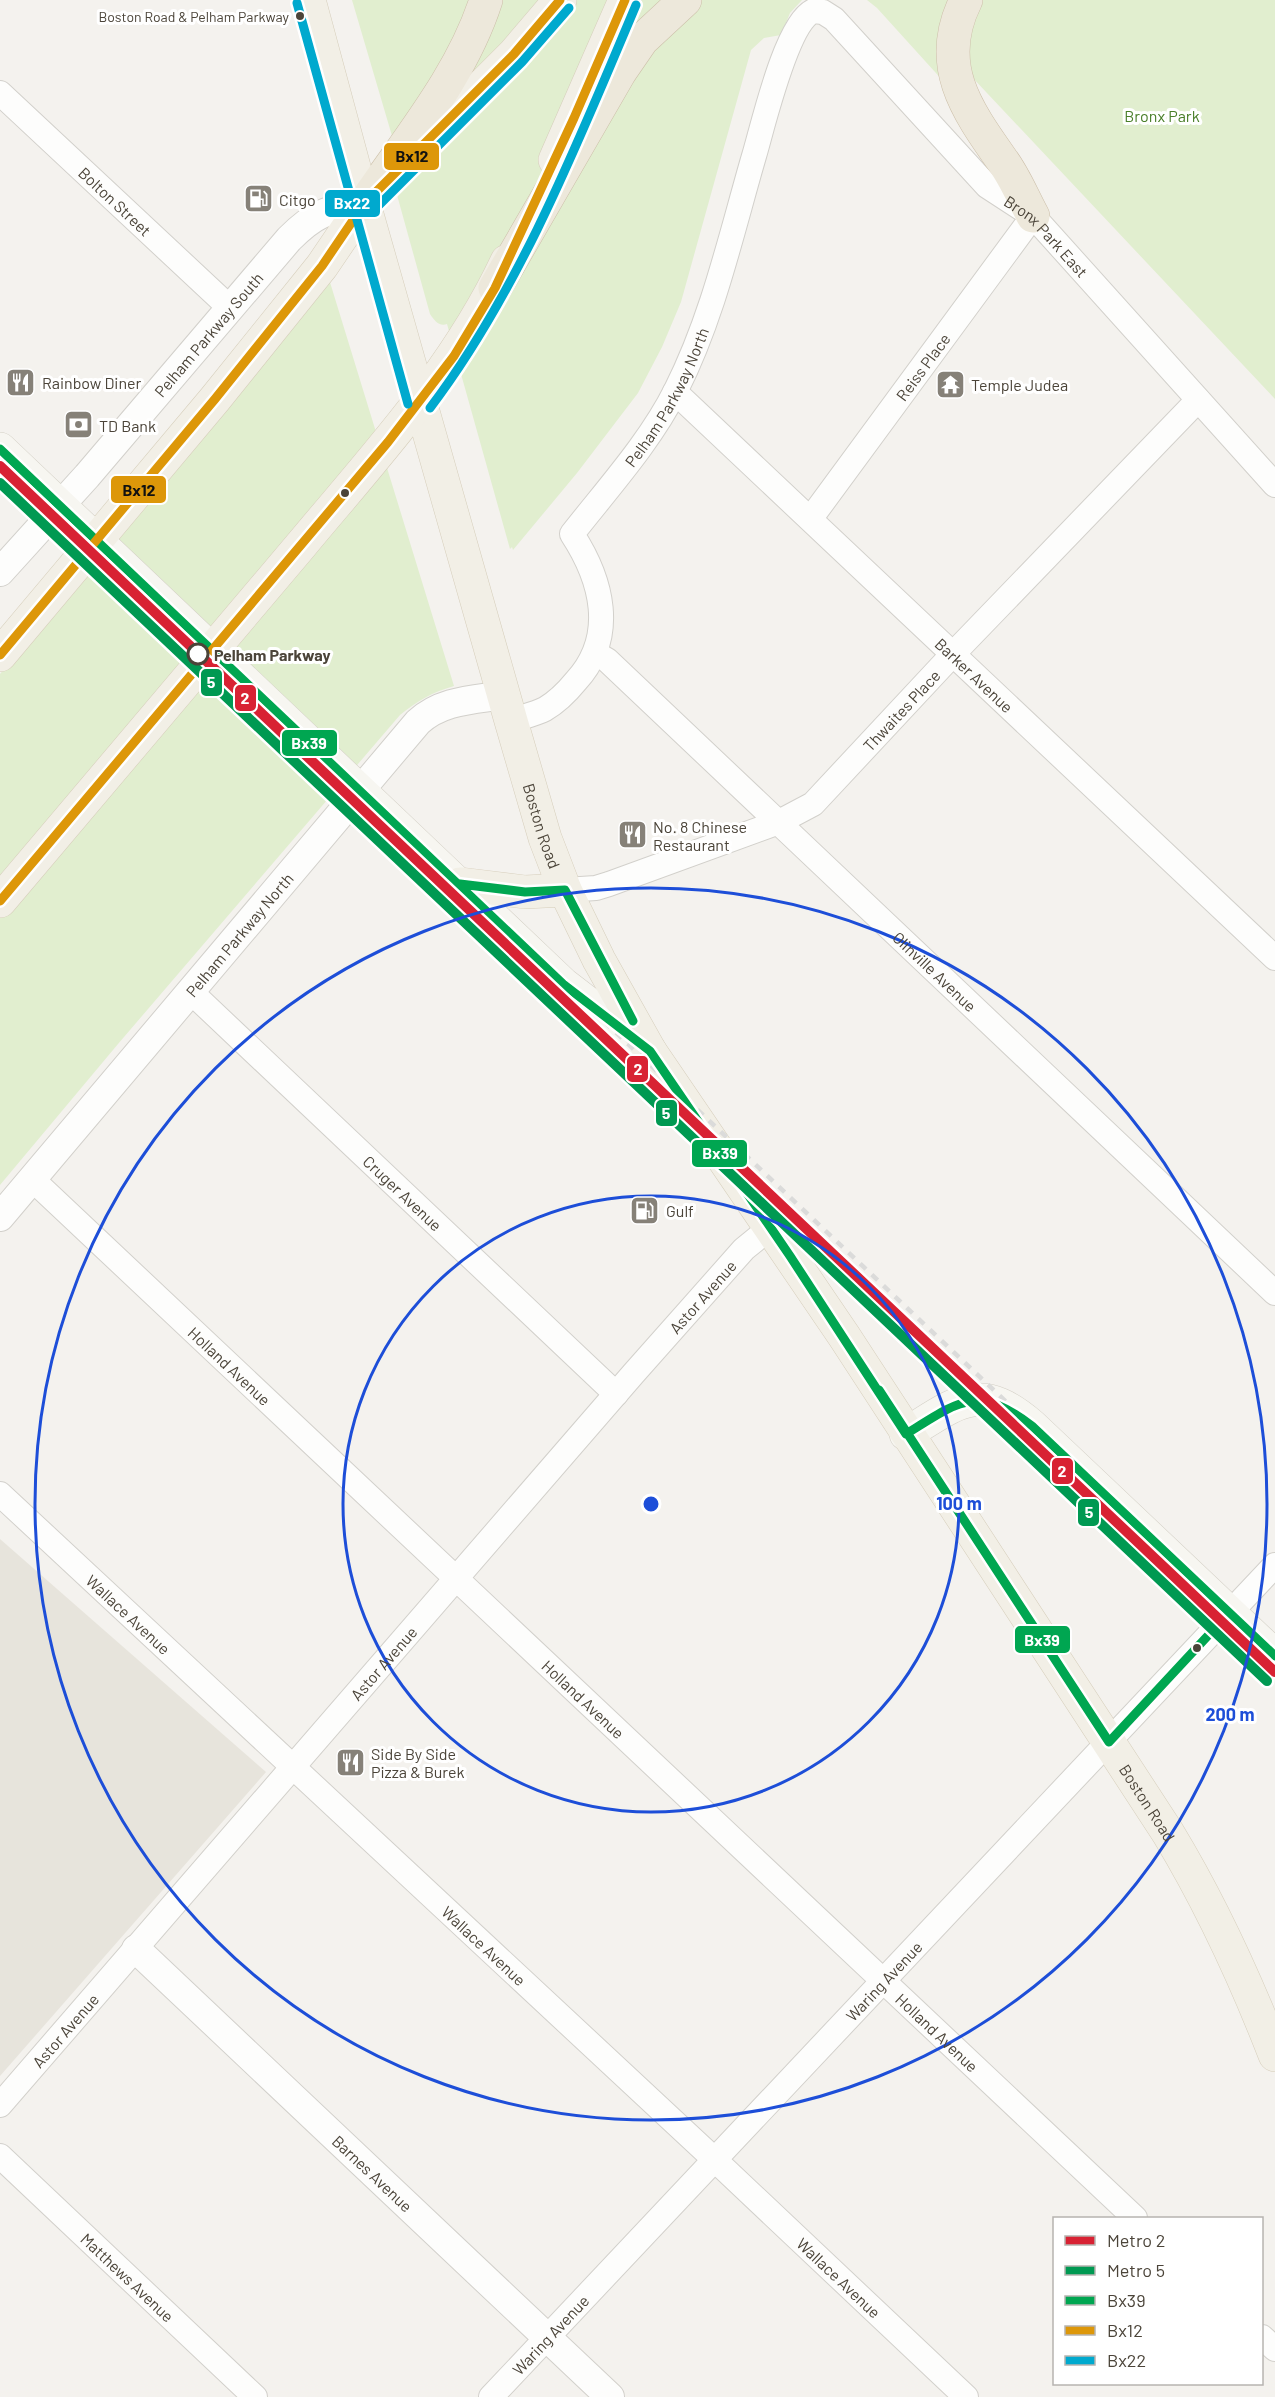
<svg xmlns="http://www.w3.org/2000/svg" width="1275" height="2397" font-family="Barlow,sans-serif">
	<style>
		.residential { fill: #e7e4dc }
		.green { fill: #e1eecf }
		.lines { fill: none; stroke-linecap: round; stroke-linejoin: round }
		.minor-casing { stroke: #d2d0cb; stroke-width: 26 }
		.tertiary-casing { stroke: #d2d0cb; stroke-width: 30 }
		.secondary-casing { stroke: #d3cfc5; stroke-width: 34 }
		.primary-casing { stroke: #d6cebb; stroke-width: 34 }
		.motorway-casing { stroke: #ccbfa9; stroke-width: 34 }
		.minor { stroke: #fdfdfc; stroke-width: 24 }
		.tertiary { stroke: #fdfdfc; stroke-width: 28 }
		.secondary { stroke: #f7f6f1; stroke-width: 33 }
		.primary { stroke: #f2efe6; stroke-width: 33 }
		.motorway { stroke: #ede8db; stroke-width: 33 }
		.rail { stroke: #dbdbda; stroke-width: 4.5; stroke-dasharray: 8 8; stroke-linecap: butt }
		.bus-1-casing { stroke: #fff; stroke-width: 14 }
		.bus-2-casing { stroke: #fff; stroke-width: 14 }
		.bus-3-casing { stroke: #fff; stroke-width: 14 }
		.bus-1 { stroke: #00a651; stroke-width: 9 }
		.bus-2 { stroke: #dd9709; stroke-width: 9 }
		.bus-3 { stroke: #00a9ce; stroke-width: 9 }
		.metro-1-casing { stroke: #fff; stroke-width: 15 }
		.metro-2-casing { stroke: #fff; stroke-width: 15 }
		.metro-1 { stroke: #d82233; stroke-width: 10 }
		.metro-2 { stroke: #009952; stroke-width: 10 }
		.ring { fill: none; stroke: #1d4ed8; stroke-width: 3 }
		.bus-dot { fill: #4b4439; stroke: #fff; stroke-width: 2 }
		.stop-dot { fill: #fff; stroke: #4b4439; stroke-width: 3 }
		.labels { text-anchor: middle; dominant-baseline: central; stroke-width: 6; stroke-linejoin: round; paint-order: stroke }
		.bus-label { font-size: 14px; fill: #4b4439; stroke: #fff; text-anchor: end }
		.park-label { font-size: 16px; fill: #4a7f2a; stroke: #fff }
		.poi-label { font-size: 16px; fill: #4b4439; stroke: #fff; text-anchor: start }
		.street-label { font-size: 16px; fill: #4b4439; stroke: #fff }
		.stop-label { font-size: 16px; font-weight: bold; fill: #4b4439; stroke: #fff; text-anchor: start }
		.centre { fill: #1d4ed8; stroke: #fff; stroke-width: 3 }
		.ring-label { font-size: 18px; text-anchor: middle; font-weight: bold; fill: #1d4ed8; stroke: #fff; stroke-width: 6; stroke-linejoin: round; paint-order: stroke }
		.line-badge { stroke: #fff; stroke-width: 2 }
		.badge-label { font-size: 16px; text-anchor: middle; font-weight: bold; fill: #fff }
		.pale-badge-label { font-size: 16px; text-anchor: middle; font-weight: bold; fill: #111 }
	</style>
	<rect width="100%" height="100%" fill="#f4f2ee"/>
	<path class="residential" d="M0 1539 266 1772 0 2076Z"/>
	<path class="green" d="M352 0H802L790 13 781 35 764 38 751 50 681 302 662 347 638 393 577 473 513 550 512 547 510 549 447 324C439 327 434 320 430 314L397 195 405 180Z
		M867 0H1275V399L971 76 945 83 877 8Z
		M329 279 454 686C433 692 417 701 400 715L118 1044 0 1185V674Z"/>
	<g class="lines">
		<defs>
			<g id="minor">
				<path id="s1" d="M0 93 230 308"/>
				<path id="s2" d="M675 392 1275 958"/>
				<path id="s3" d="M811 518 1033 216"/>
				<path id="s4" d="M595 653 607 660 1275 1293"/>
				<path id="s5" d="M511 721C522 717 535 714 545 709 557 702 567 692 576 681 617 636 602 580 572 534 608 488 650 442 676 390 713 317 731 235 754 156 763 126 786 24 813 11L823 12 834 19 987 186 1033 216 1275 485"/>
				<path id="s6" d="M565 890 596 888 609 884 779 822 813 804 953 654 1198 400"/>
				<path id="s7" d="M191 992 616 1394"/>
				<path id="s8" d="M32 1179 1135 2218"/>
				<path id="s9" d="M0 1494 715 2160 966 2397"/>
				<path id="s10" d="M0 2105 634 1373 744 1249 771 1227"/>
				<path id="s11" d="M0 2156 255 2397"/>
				<path d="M1262 2337 1275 2349"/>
				<path id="s12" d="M491 2397 1275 1565"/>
			</g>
			<g id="tertiary">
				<path id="s13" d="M0 572 87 476 289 239C317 211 326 211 364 204"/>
				<path id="s14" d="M0 1217 418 722C442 700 473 700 504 695"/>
				<path id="s15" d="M136 1949 610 2397"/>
			</g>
			<path id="secondary" d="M0 449 563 984 650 1051
				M906 1434C958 1402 979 1380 1032 1426L1275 1656"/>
			<g id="primary">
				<path id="s16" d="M309 0 364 204 511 721 545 838 565 890 599 960 650 1051 844 1336 1168 1833C1211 1904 1245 1978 1275 2055"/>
				<path d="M555 160 625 0"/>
				<path d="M0 655 215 399 322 266 364 204 514 54 560 0"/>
				<path d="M460 884 525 892 565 890"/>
				<path d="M0 901C101 782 202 663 302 544 377 454 457 368 507 261"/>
			</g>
			<path id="motorway" d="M966 0C934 64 966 109 1002 160 1015 177 1023 198 1033 216
				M364 204C408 139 462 75 486 0
				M495 288 620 72 642 40 685 0"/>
		</defs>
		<use href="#minor" class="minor-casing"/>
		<use href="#tertiary" class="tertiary-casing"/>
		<use href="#secondary" class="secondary-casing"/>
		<use href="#primary" class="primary-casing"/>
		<use href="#motorway" class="motorway-casing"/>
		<use href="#minor" class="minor"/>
		<use href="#tertiary" class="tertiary"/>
		<use href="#secondary" class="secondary"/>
		<use href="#primary" class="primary"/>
		<use href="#motorway" class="motorway"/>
		<path class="rail" d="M0 450 1275 1656"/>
		<defs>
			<path id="bus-1" d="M0 449 563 984 650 1051 790 1256 906 1434
				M460 884 525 892 565 890 633 1021
				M879 1390 1109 1742 1229 1613
				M906 1434C959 1401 977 1384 1032 1426L1275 1656"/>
			<path id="bus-2" d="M0 655 215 399 322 266 364 204 514 54 560 0
				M0 901 388 442 454 356 495 288 574 118 625 0"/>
			<path id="bus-3" d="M297 3 408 404
				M372 212 522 62 569 8
				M430 408C519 291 579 140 636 5"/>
		</defs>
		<use href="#bus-1" class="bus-1-casing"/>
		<use href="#bus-2" class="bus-2-casing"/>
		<use href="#bus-3" class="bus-3-casing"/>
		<use href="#bus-1" class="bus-1"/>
		<use href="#bus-2" class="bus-2"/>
		<use href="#bus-3" class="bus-3"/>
		<defs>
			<path id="metro-1" d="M0 466 1275 1672"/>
			<path id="metro-2" d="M0 483 1267 1681"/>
		</defs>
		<use href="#metro-1" class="metro-1-casing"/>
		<use href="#metro-2" class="metro-2-casing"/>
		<use href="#metro-1" class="metro-1"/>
		<use href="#metro-2" class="metro-2"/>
	</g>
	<g class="ring">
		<circle cx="651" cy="1504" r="308"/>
		<circle cx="651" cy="1504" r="616"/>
	</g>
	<defs>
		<symbol id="fuel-square" viewBox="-11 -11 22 22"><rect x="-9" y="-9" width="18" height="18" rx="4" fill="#868178" stroke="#fff"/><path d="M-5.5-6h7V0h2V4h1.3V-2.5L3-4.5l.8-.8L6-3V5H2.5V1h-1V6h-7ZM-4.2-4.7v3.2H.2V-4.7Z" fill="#fff"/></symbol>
		<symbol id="restaurant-square" viewBox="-11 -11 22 22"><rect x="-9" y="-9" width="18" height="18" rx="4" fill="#868178" stroke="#fff"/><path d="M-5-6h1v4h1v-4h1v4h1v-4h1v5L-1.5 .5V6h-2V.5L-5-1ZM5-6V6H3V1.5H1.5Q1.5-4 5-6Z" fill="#fff"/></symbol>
		<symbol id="temple-square" viewBox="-11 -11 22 22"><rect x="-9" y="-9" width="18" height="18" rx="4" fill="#868178" stroke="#fff"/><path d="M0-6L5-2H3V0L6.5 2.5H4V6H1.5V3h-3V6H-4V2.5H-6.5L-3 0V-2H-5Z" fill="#fff"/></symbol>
		<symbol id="bank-square" viewBox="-11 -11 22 22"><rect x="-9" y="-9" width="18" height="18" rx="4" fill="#868178" stroke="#fff"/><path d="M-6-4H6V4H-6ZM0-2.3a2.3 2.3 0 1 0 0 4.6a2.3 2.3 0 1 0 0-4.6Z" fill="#fff"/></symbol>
	</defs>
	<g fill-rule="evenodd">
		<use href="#fuel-square" x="242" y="182" width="33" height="33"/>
		<use href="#restaurant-square" x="4" y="366" width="33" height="33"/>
		<use href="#temple-square" x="934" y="368" width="33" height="33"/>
		<use href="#bank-square" x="62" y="408" width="33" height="33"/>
		<use href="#restaurant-square" x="616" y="818" width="33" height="33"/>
		<use href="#fuel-square" x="628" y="1194" width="33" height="33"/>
		<use href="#restaurant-square" x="334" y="1746" width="33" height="33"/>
	</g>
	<g class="bus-dot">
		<circle cx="300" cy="16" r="5"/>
		<circle cx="345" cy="493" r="5"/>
		<circle cx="1197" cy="1648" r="5"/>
	</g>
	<circle class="stop-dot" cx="198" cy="654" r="10"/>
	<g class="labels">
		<g class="bus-label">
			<text x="289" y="16">Boston Road &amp; Pelham Parkway</text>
		</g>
		<g class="park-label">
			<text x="1162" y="115">Bronx Park</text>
		</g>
		<g class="poi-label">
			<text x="279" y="199">Citgo</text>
			<text x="42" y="382">Rainbow Diner</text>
			<text x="971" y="384">Temple Judea</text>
			<text x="99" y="425">TD Bank</text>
			<text x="653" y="826">No. 8 Chinese<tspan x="653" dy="18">Restaurant</tspan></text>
			<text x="666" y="1210">Gulf</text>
			<text x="371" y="1753">Side By Side<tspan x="371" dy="18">Pizza &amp; Burek</tspan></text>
		</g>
		<g class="street-label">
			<text stroke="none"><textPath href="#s1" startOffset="158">Bolton Street</textPath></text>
			<text stroke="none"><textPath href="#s5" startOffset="1149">Bronx Park East</textPath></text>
			<text stroke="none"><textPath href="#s13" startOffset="316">Pelham Parkway South</textPath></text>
			<text stroke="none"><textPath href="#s3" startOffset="188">Reiss Place</textPath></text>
			<text stroke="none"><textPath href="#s5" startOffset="405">Pelham Parkway North</textPath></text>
			<text stroke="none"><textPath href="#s2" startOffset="412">Barker Avenue</textPath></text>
			<text stroke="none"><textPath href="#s6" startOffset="393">Thwaites Place</textPath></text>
			<text stroke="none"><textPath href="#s16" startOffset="858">Boston Road</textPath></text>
			<text stroke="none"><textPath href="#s14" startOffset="370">Pelham Parkway North</textPath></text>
			<text stroke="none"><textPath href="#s4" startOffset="466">Olinville Avenue</textPath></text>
			<text stroke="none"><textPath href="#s7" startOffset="292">Cruger Avenue</textPath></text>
			<text stroke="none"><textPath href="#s10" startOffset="1071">Astor Avenue</textPath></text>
			<text stroke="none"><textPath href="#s8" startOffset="272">Holland Avenue</textPath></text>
			<text stroke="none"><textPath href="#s9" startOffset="176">Wallace Avenue</textPath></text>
			<text stroke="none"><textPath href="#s10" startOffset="585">Astor Avenue</textPath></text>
			<text stroke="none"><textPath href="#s8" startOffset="758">Holland Avenue</textPath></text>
			<text stroke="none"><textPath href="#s16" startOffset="2010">Boston Road</textPath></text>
			<text stroke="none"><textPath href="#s9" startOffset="662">Wallace Avenue</textPath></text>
			<text stroke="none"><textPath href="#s12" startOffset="572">Waring Avenue</textPath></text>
			<text stroke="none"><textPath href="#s10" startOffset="99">Astor Avenue</textPath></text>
			<text stroke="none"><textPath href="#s8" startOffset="1244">Holland Avenue</textPath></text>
			<text stroke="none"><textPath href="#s15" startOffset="326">Barnes Avenue</textPath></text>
			<text stroke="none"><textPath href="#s11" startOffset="176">Matthews Avenue</textPath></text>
			<text stroke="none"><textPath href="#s9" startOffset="1148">Wallace Avenue</textPath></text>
			<text stroke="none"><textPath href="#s12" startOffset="86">Waring Avenue</textPath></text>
		</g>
		<g class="stop-label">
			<text x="214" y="654">Pelham Parkway</text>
		</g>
	</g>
	<circle cx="651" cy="1504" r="9" class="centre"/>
	<g class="ring-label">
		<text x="959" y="1510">100 m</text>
		<text x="1230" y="1721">200 m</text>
	</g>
	<g class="line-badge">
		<rect x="383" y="142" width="57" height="29" rx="6" fill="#dd9709"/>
		<rect x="324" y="189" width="57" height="29" rx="6" fill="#00a9ce"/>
		<rect x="110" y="475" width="57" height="29" rx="6" fill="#dd9709"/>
		<rect x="200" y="668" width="23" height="29" rx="6" fill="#009952"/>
		<rect x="234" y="684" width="23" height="28" rx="6" fill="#d82233"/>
		<rect x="281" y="729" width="57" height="28" rx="6" fill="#00a651"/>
		<rect x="626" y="1055" width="23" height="28" rx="6" fill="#d82233"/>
		<rect x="655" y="1099" width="23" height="28" rx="6" fill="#009952"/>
		<rect x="691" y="1139" width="57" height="29" rx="6" fill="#00a651"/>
		<rect x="1051" y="1457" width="23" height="28" rx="6" fill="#d82233"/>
		<rect x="1077" y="1498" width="23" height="29" rx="6" fill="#009952"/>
		<rect x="1014" y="1625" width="57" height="29" rx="6" fill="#00a651"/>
	</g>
	<g class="badge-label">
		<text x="352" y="209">Bx22</text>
		<text x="211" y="688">5</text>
		<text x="245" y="704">2</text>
		<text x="309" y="749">Bx39</text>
		<text x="638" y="1075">2</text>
		<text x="666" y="1119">5</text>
		<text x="720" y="1159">Bx39</text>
		<text x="1062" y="1477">2</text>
		<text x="1089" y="1518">5</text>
		<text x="1042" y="1646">Bx39</text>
	</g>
	<g class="pale-badge-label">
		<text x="412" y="162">Bx12</text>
		<text x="139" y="496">Bx12</text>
	</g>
	<rect x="1053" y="2217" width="210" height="168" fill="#ffffff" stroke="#b7b4b0" stroke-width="1.5"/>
	<rect x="1065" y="2236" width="30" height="9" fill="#d82233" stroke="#b7b4b0" stroke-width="1.5"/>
	<text x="1107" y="2247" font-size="18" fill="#4b4439">Metro 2</text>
	<rect x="1065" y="2266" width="30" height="9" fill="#009952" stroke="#b7b4b0" stroke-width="1.5"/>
	<text x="1107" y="2277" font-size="18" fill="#4b4439">Metro 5</text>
	<rect x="1065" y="2296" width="30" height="9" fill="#00a651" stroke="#b7b4b0" stroke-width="1.5"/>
	<text x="1107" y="2307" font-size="18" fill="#4b4439">Bx39</text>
	<rect x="1065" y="2326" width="30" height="9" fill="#dd9709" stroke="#b7b4b0" stroke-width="1.5"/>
	<text x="1107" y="2337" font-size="18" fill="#4b4439">Bx12</text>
	<rect x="1065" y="2356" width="30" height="9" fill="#00a9ce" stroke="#b7b4b0" stroke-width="1.5"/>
	<text x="1107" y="2367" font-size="18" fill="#4b4439">Bx22</text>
</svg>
